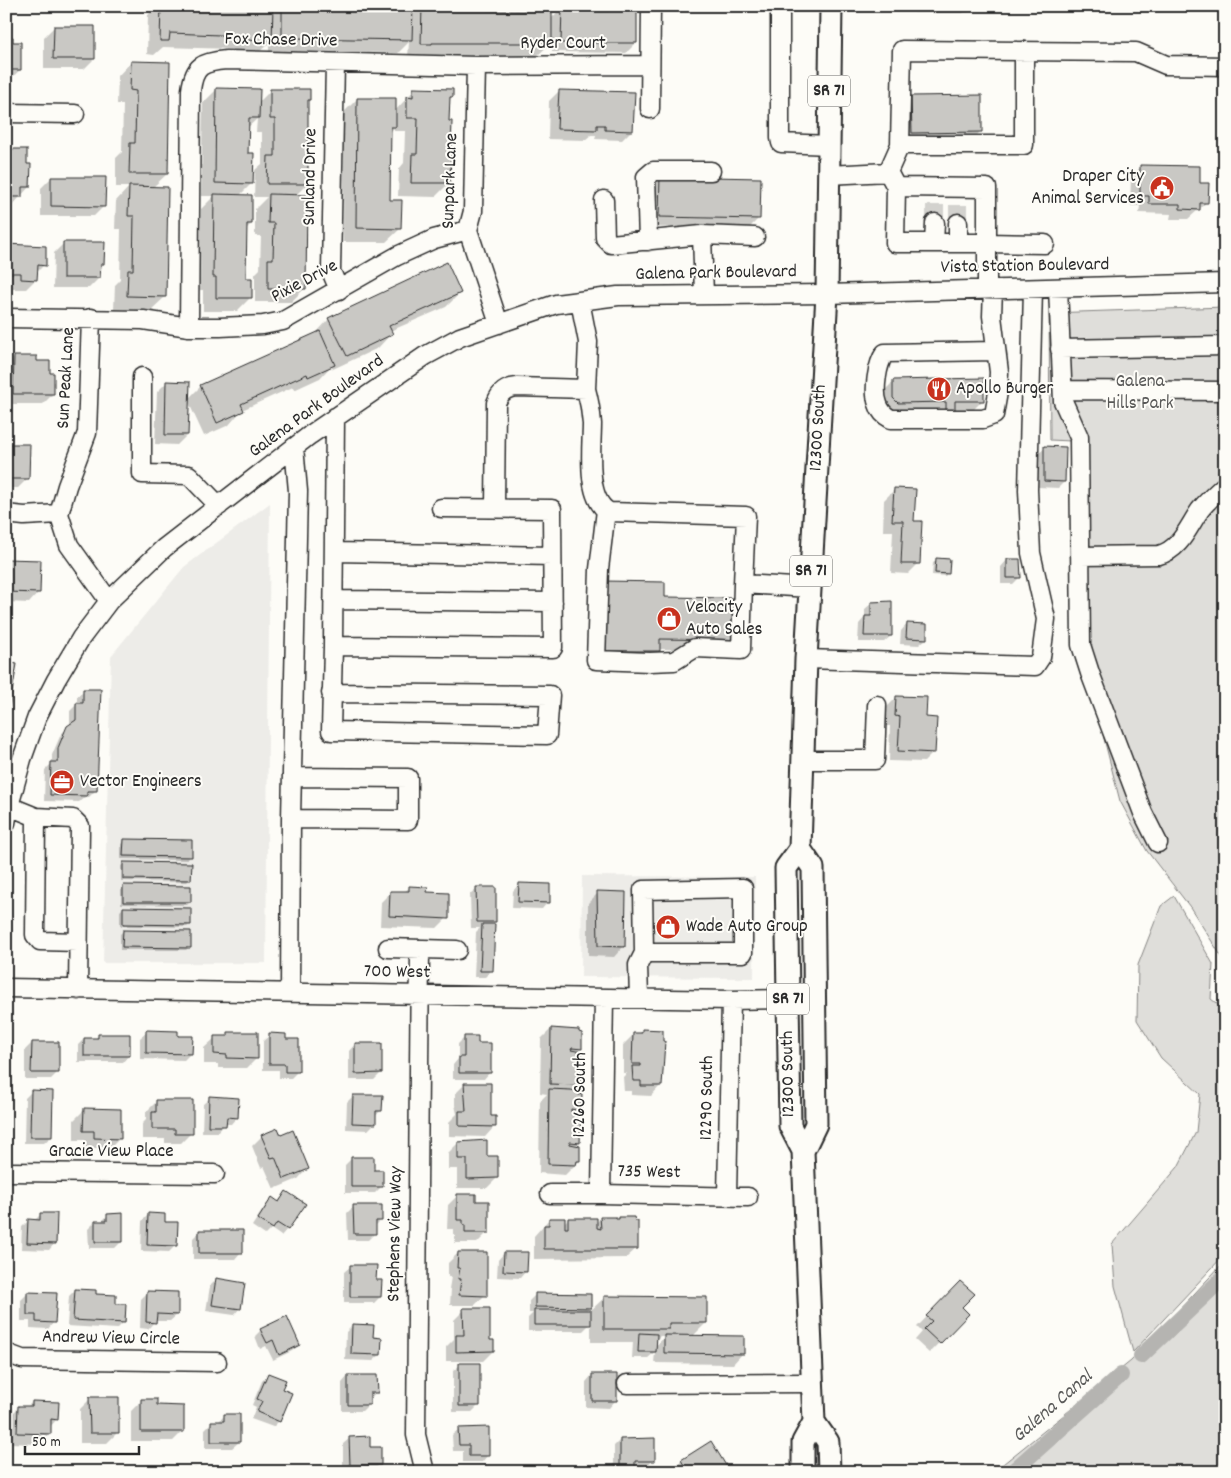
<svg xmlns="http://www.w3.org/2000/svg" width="1231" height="1478" font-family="Dekko,sans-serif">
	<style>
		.built { fill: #edece8 }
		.green { fill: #dfdeda; stroke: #858482 }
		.shadow { fill: #0003; fill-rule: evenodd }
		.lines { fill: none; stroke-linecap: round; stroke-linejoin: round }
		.canal { stroke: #b5b4b1; stroke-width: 16 }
		.building { fill: #c9c8c4; stroke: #2b2b2b }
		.minor-tunnel { stroke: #d3d2ce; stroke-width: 18; stroke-dasharray: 18 9; stroke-linecap: butt }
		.minor-casing { stroke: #2b2b2b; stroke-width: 21 }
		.major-casing { stroke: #2b2b2b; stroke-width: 25 }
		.minor { stroke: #fdfcf7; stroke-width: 18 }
		.major { stroke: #fdfcf7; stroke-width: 21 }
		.labels { text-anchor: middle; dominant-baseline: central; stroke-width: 4; stroke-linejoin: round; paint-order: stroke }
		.shield { fill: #fdfcf7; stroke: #6a6a68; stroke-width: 1 }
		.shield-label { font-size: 18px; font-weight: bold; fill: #2b2b2b }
		.street-label { font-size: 19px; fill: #2b2b2b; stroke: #fdfcf7 }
		.poi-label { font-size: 19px; fill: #2b2b2b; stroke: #fdfcf7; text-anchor: start }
		.park-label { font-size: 19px; fill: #585857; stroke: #fdfcf7 }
		.water-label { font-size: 20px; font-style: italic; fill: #5b5b5a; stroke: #fdfcf7 }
	</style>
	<rect width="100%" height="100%" fill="#fdfcf7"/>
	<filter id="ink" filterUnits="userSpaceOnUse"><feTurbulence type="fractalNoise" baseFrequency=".02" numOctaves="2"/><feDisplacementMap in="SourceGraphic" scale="10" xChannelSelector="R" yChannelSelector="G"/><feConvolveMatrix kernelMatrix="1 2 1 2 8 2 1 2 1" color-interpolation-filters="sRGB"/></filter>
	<g filter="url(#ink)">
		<path class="built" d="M270 503 266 963H103L111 656 184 567Z
			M582 876 755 877 754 978 581 977Z"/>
		<path class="green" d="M1225 307V962L1190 907 1147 851 1120 801 1092 692 1071 441 1050 440 1049 313Z
			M1174 896 1213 964 1211 999 1225 1010V1254L1133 1352 1115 1286 1112 1244 1178 1167 1196 1132 1200 1094 1161 1058 1137 1020 1138 965 1161 906Z
			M1225 1261V1472H993L1131 1361Z"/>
		<path class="shadow" d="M157 6H189L272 15 280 6 373 10 377 6H412V16L421 6H486V12H513L518 6H551V19L562 7 598 12 604 6H636V43L626 53 552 52V42L537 56H419L417 57H408L409 42 398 53 282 51 278 55H269V43L257 54 232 53V49L163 47 154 55 147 54 148 15Z
			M914 6H966V10L963 13H914Z
			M54 27 94 59 84 69H44V37Z
			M6 38 20 70 9 80H6Z
			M131 62 167 174 152 188 165 297 151 310 114 309 115 285 120 280 121 229H115L116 201 129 187H116V158L122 152 123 104H117L118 76Z
			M216 90 258 103 270 91 309 99 307 101V184L295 196 305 288 291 302H255V274L260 269 261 236H255V209L267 197H254L255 170 262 164V132H256L257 119 248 127 247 154 252 183 239 196 251 224 246 229 245 279 250 298 237 311H203V290H200L201 209 214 196H201L203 103Z
			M414 90 451 97 448 100 449 183 435 197 398 196 399 169 404 163 405 131H394V128L390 132 389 201 400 229 386 242H343L344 112 357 99 395 111Z
			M559 91 632 130 622 140 595 139 596 135H591L585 140 548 139 549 101Z
			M912 97 981 131 971 141 902 142V108Z
			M6 150 29 187 11 207H6Z
			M1141 167 1198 184 1207 202 1188 219H1170L1171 214 1139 213 1140 206H1130L1131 177Z
			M661 177 758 219 748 229 650 227 651 187Z
			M51 178 104 206 94 216H41V188Z
			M64 243 103 264 99 268V278L89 288H53L54 253Z
			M6 246 44 265 36 273V279L26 289H11V283H6Z
			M460 293 446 307 390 331 391 334 378 348 333 369 331 366 320 378 294 390 293 387 242 410 229 425 204 436 188 401 187 435 177 445 155 444 157 392 167 382 188 399 201 386 316 334V333L329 319Z
			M14 357 49 374 53 394 43 404H6V365Z
			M894 381 983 400 973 410 888 413 884 391Z
			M6 445 28 478 18 488H6Z
			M1045 448 1064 482 1058 488 1038 487V454Z
			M894 490 913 522 918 564 908 574 891 573 893 531H883L884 500Z
			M6 560 39 592 29 603 6 602Z
			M936 560 948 573 945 576 932 575 933 563Z
			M1007 560 1019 578 1013 584H1001V567Z
			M664 598 732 640 722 650 659 649 649 661 594 660Z
			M872 603 891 636 884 642H858L859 624 865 617V609Z
			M907 624 926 639 919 645 900 644 901 631Z
			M84 690 96 790 89 797H85L79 802 44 801 45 770 52 763V755L61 734 70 726V711L77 704V697Z
			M897 697 925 719 934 752 924 762 889 761 890 726H886L887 707Z
			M124 841 190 857 187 860 121 859V844Z
			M124 863 190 879 187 882 121 881V866Z
			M519 884 548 902 542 909 512 908 513 891Z
			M124 886 190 902 187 905 121 904V889Z
			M410 887 447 918 437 928 380 926 381 902 391 892H404Z
			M477 888 495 922 491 925V971L485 977H474L476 932 480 928H471L470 894Z
			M598 893 624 946 614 957 588 956V903Z
			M123 908 190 924 187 927 120 926V911Z
			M123 931 189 947 186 950H120V934Z
			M551 1029 581 1049 577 1052 580 1081 570 1092 578 1096 580 1110 577 1114 579 1143 575 1147 579 1161 565 1175 539 1173 540 1101 547 1094 540 1093 541 1039Z
			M642 1031 662 1061 663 1077 661 1085 651 1096 631 1095V1091H624L623 1077 627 1073H623V1045L634 1034 638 1035Z
			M147 1032 176 1037 191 1053 184 1060 140 1059V1038Z
			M229 1033 257 1058 247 1068H218V1064H204V1048L215 1038H224Z
			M99 1035 129 1055 123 1062H78V1045L84 1039H95Z
			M270 1035 285 1040 297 1072 291 1078H279V1070H263V1041Z
			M465 1037 477 1045 490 1072 484 1079H453V1065L458 1059V1044Z
			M32 1043 57 1073 51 1079H25V1050Z
			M355 1044 381 1073 374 1080H349V1051Z
			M465 1084 495 1126 485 1137 449 1136V1122L457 1114 455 1105V1094Z
			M32 1091 51 1137 44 1143H24L25 1098Z
			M353 1096 381 1110 375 1117V1123L368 1130 346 1129 347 1102Z
			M210 1098 237 1117 231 1124H225L218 1132H202L203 1104Z
			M156 1102 191 1133 181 1143H165V1139H142V1124L146 1120V1112Z
			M84 1110 120 1138 110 1148H85V1140H74V1120Z
			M262 1136H281L308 1168 298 1179 274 1189 264 1166 261 1168 252 1146Z
			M458 1143 486 1158 497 1178 487 1188H457V1169H448V1153Z
			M352 1158 372 1171 381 1187 375 1193H345V1165Z
			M286 1193 287 1229 281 1236 271 1229 265 1235 252 1226 266 1205 272 1199 277 1202Z
			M458 1195 475 1202 487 1233 477 1243H455V1234H453V1229H447L448 1205Z
			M354 1206 381 1220 374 1227 375 1233 368 1240H348L347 1213Z
			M41 1214 55 1243 49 1250 21 1249 22 1227 28 1221H34Z
			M108 1215 122 1241 115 1248H89L88 1229 95 1222H101Z
			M148 1215 163 1223 176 1245 169 1252 141 1251 142 1221Z
			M601 1218 617 1220 619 1218 637 1248 626 1258 534 1259V1236L549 1219 563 1224 568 1219 595 1224Z
			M200 1231 241 1252 235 1259H193V1238Z
			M458 1253 485 1295 475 1305H450L451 1289H449L451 1277H448V1263Z
			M504 1253 526 1271 520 1278 497 1277 498 1260Z
			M351 1266 375 1281 380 1297 374 1303H344V1272Z
			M216 1280 240 1308 234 1315 206 1311 210 1286Z
			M960 1283V1307L967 1314 929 1353 915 1340 922 1332 917 1327Z
			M75 1290 94 1295 124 1322 117 1329 67 1326 69 1296Z
			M148 1292 177 1315 170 1321H155L148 1329 140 1328 141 1299Z
			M28 1293 54 1322 48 1329 30 1328V1321H21V1300Z
			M535 1295 590 1307 586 1311H590L605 1297 706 1323 692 1337 743 1353 733 1364 654 1363 655 1352 648 1358H632L633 1342H591V1323L583 1331H528V1318L533 1313H529V1301ZM660 1336H665L655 1347V1341Z
			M464 1310 489 1341 493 1351 483 1361H446V1347L454 1339V1320Z
			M352 1326 372 1339 380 1355 373 1361 345 1360 346 1332Z
			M261 1330 299 1345 292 1351 273 1360 266 1346 260 1349 255 1336Z
			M460 1365 479 1405 472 1412H453V1371Z
			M268 1375 281 1390 279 1421 273 1427 251 1419 256 1407 252 1405 262 1381Z
			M592 1375 615 1401 609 1408 586 1407V1382Z
			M348 1376 376 1392 370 1399 369 1404 362 1411H342V1383Z
			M90 1399 117 1433 107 1443H80V1409Z
			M142 1400 156 1407 183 1431 173 1441H131V1411Z
			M32 1402 57 1419 50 1427 49 1433 39 1444 8 1443 9 1417 19 1407H27Z
			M225 1415 239 1442 232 1448H205V1429L212 1422H218Z
			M459 1429 488 1455 482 1462H463V1451H453L452 1435Z
			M350 1438 369 1449 380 1464 373 1471H343V1444Z
			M620 1440 653 1460 647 1467H633L631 1472H614V1446Z
			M711 1443 728 1472H672L681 1461Z"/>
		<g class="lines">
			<path class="canal" d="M1141 1356 1225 1276
				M1012 1472 1121 1375"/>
		</g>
		<path class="building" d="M161 6H273L272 41 245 40V36L170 33 169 41H160Z
			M282 6 384 9V6H413L412 40 293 38V42L282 41Z
			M422 6H487V10L524 11V6H552V43H432V44H421Z
			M562 6H592V11H608V6H637V43H561Z
			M917 6H968V11H917Z
			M54 26H95V59H53Z
			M6 37H13V42H21V70H6Z
			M131 61 170 62 168 174H129L130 143H135L136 91 130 90Z
			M216 88 260 89 259 118H249L248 153H254L253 184 215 183Z
			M413 88 453 89V97H450L449 121H452L450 183H411L412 154H417L418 118H407V96L413 97Z
			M270 89H310V100H308V184H267L268 156H275V119H270Z
			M559 90 635 92 633 131 605 130V125H597V130L557 129Z
			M982 95V132L912 133 911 96Z
			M357 98H396V127H391L390 200H402L401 229 356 228Z
			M6 149H27V164H31L30 187H22V197H7Z
			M1140 165 1200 166V183H1209L1208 203H1200V210L1180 209V204H1149V196H1140Z
			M660 176 761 178 760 219 659 217Z
			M51 177H106L105 207 51 206Z
			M129 186 168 187 166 297 127 296 128 270H133L134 216H128Z
			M214 194 252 195V224H247L246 278H252V298H216V277H213Z
			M269 194 307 195 306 289H268V259H273L274 223H268Z
			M63 242H105L104 264H101L100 278H63Z
			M6 244 46 246V266L38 265 37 280 21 279V273H6Z
			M447 262 461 293 389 326 393 334 347 356 328 318Z
			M320 331 335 365 308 377 307 374 241 404 244 411 217 423 200 385Z
			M14 356H37V361H50V373H54V394H13Z
			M984 378V401H955V414H946V402L898 403 893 398V380Z
			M166 381 190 382 188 435H165Z
			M6 444H30L29 479H6Z
			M1044 446 1066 447 1065 482 1044 481Z
			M894 488 916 489 914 521H922L920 564H901L903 521H892Z
			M936 558 950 559 949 574 935 573Z
			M6 559 41 560 40 593 6 592Z
			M1007 559H1020L1021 578H1007Z
			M604 581 665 582V597L734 598 733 640 660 639V651H603Z
			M892 601V636H864L865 616H871V602Z
			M907 623 927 624V639L906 638Z
			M6 662 17 664 9 709H6Z
			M83 689H101L97 791H87V796L50 795 51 762H58V748L67 726 76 720V703H83Z
			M896 696 927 697 926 717 937 718 935 753 898 751 900 717 895 716Z
			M124 839 192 840V857L123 856Z
			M123 862 192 863 191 880 123 879Z
			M519 883 550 884V903L518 902Z
			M123 885 191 886V902H123Z
			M409 886 428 887 427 892 449 893V919L389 916 390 891H409Z
			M476 887H496V922H477Z
			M597 891 626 892 625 947 598 946Z
			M123 907 191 908V925L123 924Z
			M482 924H495L493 971H480Z
			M123 930 191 931V948L122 947Z
			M551 1028 579 1030V1032L582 1033V1049L572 1048 571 1050 582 1052 581 1082H578V1085L550 1084Z
			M642 1029 663 1030V1041H665L662 1086H641V1081H633L632 1066H641V1064H632L633 1033H642Z
			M146 1030 178 1031V1036H193L192 1054 146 1053Z
			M228 1032H258V1059L227 1058V1055L214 1054V1036H228Z
			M269 1033 286 1034V1039H299V1072H285V1064H269Z
			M98 1034H130V1056H84V1038H98Z
			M464 1036H478V1043H491V1073H459V1057H464Z
			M32 1042H59V1073H31Z
			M355 1043H382V1073L355 1074Z
			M464 1083H491V1116H496V1127L459 1126V1111H466Z
			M549 1089 571 1090 578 1091 579 1095 582 1094 581 1111 571 1109V1112L581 1113 580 1143 570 1142V1144L580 1146V1161H577L576 1165 548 1164Z
			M31 1090 53 1091 52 1137H30Z
			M353 1095H383L382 1111H376V1124L352 1123Z
			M209 1096 239 1098 238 1118 227 1117 226 1126H208Z
			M156 1100H193V1134H175V1129H152V1112H156Z
			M84 1108 121 1109V1139L94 1138V1131H83Z
			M278 1128 281 1135 293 1130 309 1169 284 1179 275 1157 271 1158 261 1135Z
			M487 1140V1156H498V1178L467 1179V1159H458V1142Z
			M351 1157H374V1170H383V1187H351Z
			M286 1191 306 1204 288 1230 277 1223 273 1229 258 1219 272 1197 279 1202Z
			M457 1194H476V1201H489V1233H465V1225H463V1220H457Z
			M353 1205H382V1221H376V1234H354Z
			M40 1213H57L56 1244 27 1243 28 1219 40 1220Z
			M123 1213V1242H95V1221H107V1214Z
			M148 1213 165 1214V1222H178L177 1246 147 1245Z
			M600 1217H616V1219H619V1217H634L635 1221H638V1249H544V1225H549V1218H565V1228H568V1218H597V1228L601 1229Z
			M199 1230H243V1253H199Z
			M458 1252H487V1296L459 1295 461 1279H458L460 1268H457Z
			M504 1252H528L527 1272 503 1271Z
			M350 1265H377L376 1280H382L381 1297H350Z
			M216 1278 245 1283 241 1309 212 1305Z
			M960 1281 975 1294 962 1307 969 1314 940 1344 924 1329 932 1321 926 1316Z
			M75 1289 96 1290V1294L116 1295V1304H126L125 1323 73 1320Z
			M147 1291 178 1292V1315L157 1314 156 1323 146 1322Z
			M27 1292 57 1293 55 1323 36 1322V1315H27Z
			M535 1293 591 1294V1308L535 1307Z
			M604 1296 707 1297V1323H669V1329H604Z
			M463 1308H490V1340H494V1351L456 1352V1335H464Z
			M534 1310H591V1325H534Z
			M287 1316 300 1345 279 1355 273 1340 267 1343 260 1329Z
			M352 1324 374 1325 373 1337 382 1338 381 1355 351 1354Z
			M639 1333 657 1334 656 1352H638Z
			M664 1335 744 1336V1354L664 1353Z
			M459 1363H480V1406H459Z
			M268 1373 286 1380 282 1389 292 1393 280 1422 257 1412 262 1401 257 1399Z
			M592 1374H617V1401H592Z
			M348 1375H377L378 1393H370V1405H348Z
			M89 1397H119V1433H90Z
			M141 1399H157V1405L184 1406V1432H141Z
			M32 1401 59 1402 58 1420 51 1419V1434L17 1433 18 1406H32Z
			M224 1414H240V1442H211V1421H224Z
			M489 1427V1456H469V1445H459L458 1428Z
			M370 1436V1447H381V1465H350L349 1437Z
			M655 1438V1461H635V1469H620V1439Z
			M711 1441 730 1472H701L699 1469 695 1472H688L681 1460Z
			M190 1469 234 1471V1472H190Z"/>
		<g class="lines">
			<path class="minor-tunnel" d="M935 223V199
				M958 223V198"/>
			<defs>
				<path id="minor" d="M780 6V138L781 143 829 145
					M335 63 331 271 339 290
					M476 66 473 211 468 230 499 324
					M650 109 651 6
					M6 113 75 114
					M900 145H1024V51
					M888 172 900 145 902 50 1136 52 1166 65 1225 66
					M888 172 896 187 895 243H987V188L896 187
					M828 175 888 172
					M604 200 605 238 611 244 702 235 755 237
					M702 235 704 295
					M648 241 646 177 653 171H711
					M934 243 935 223
					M958 243V223
					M1058 288 1063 401 1079 437 1081 645 1090 673 1143 813 1158 843
					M987 289V243L1045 244
					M993 289 992 316 999 372 998 392 994 415 983 419H891C885 416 880 411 878 404 873 391 877 364 885 353L995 351
					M6 318 143 320 189 327H220L263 325 283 321 397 256 434 239 468 230
					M91 318 87 433 67 486 59 514 69 545 109 601
					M189 327 191 90C194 66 202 62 226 60L476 66 650 65
					M1060 349 1225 346
					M142 377V474L189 475 219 506
					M586 389C589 400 591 411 592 424 592 447 585 499 609 512L746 516 743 584 810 588
					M1063 390 1225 391
					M495 508 496 403C500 392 506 388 517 387L586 389 588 342 580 301
					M606 510 599 569 596 660 650 662 674 661 695 648 741 650 743 584
					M6 514 24 516 59 514
					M334 552 552 556
					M1080 556 1159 555C1180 550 1188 527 1200 510 1207 501 1216 493 1225 485
					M333 600 553 602
					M333 646 553 648 552 509 441 508
					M806 659 1035 666 1041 657 1046 619 1031 553 1028 490 1033 289
					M331 693 550 695 547 735 331 731 333 646 335 417
					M802 760H875L877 705
					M9 806 36 817 73 819 80 826 78 990
					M36 817 35 935 40 941 78 942
					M291 819 408 820V778L292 777
					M6 823 9 806 22 759 37 717 56 680 81 638 109 601 164 548 310 435 425 356 460 337 556 304 618 296 827 294 1225 283
					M388 948 457 950
					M420 949 416 1435 425 1472
					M6 988 731 1000 788 999
					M290 993 291 819 298 491 294 447
					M639 998 638 965 644 953H743V888L643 890 644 953
					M6 1172 215 1174
					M550 1194H601L748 1197
					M601 1194 604 998
					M727 1196 731 1000
					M6 1353 22 1359 217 1362
					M627 1384 813 1383"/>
				<path id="major" d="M800 849 813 868 816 1124 803 1151
					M814 1422 803 1151 790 1126 786 868 800 849 806 659 827 294 831 6
					M814 1422 828 1442 829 1472
					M803 1472V1442L814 1422"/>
			</defs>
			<use href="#minor" class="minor-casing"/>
			<use href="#major" class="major-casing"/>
			<use href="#minor" class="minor"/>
			<use href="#major" class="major"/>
		</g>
	</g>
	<defs>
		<symbol id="civic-disc" viewBox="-11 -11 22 22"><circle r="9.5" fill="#c8321e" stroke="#fdfcf7"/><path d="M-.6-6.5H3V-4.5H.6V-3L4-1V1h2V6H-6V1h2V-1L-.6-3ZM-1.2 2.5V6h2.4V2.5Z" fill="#fff"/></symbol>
		<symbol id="restaurant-disc" viewBox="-11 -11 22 22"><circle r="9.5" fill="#c8321e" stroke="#fdfcf7"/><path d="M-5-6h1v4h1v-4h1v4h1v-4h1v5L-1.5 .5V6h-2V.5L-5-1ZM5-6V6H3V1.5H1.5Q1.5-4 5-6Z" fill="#fff"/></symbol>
		<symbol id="shop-disc" viewBox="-11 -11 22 22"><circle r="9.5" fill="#c8321e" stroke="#fdfcf7"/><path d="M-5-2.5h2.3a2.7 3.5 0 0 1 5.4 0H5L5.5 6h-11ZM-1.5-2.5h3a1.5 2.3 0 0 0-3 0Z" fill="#fff"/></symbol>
		<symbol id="office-disc" viewBox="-11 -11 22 22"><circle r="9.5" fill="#c8321e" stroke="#fdfcf7"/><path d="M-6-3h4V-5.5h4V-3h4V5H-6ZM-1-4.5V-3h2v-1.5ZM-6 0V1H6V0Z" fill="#fff"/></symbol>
	</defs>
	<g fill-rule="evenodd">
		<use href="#civic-disc" x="1148" y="174" width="28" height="28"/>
		<use href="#restaurant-disc" x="925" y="375" width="28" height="28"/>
		<use href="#shop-disc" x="655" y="605" width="28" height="28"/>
		<use href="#office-disc" x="48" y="768" width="28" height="28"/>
		<use href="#shop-disc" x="654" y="913" width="28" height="28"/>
	</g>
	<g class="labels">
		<g class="shield">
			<rect x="808" y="75.5" width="42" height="31" rx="4"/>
			<rect x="790" y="555.5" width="42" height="31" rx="4"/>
			<rect x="767" y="983.5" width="42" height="31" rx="4"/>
		</g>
		<g class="shield-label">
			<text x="829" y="91">SR 71</text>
			<text x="811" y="571">SR 71</text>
			<text x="788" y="999">SR 71</text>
		</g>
		<g class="street-label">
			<text transform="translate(281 41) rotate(1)">Fox Chase Drive</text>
			<text x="563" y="44">Ryder Court</text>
			<text transform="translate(311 177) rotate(-89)">Sunland Drive</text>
			<text transform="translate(451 181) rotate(-88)">Sunpark Lane</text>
			<text transform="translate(1025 267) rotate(-1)">Vista Station Boulevard</text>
			<text transform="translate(716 274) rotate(-1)">Galena Park Boulevard</text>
			<text transform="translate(305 282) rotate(-28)">Pixie Drive</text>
			<text transform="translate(67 378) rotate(-87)">Sun Peak Lane</text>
			<text transform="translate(317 407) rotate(-36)">Galena Park Boulevard</text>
			<text transform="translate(819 428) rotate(-87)">12300 South</text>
			<text transform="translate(397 973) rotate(1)">700 West</text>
			<text transform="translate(789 1074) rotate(-91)">12300 South</text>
			<text transform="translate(581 1095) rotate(-89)">12260 South</text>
			<text transform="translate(708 1098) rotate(-89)">12290 South</text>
			<text x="111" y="1152">Gracie View Place</text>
			<text transform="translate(649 1173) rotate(1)">735 West</text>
			<text transform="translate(396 1234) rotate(-89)">Stephens View Way</text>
			<text transform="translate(111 1339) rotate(1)">Andrew View Circle</text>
		</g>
		<g class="poi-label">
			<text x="1144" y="177" text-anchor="end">Draper City<tspan x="1144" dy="22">Animal Services</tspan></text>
			<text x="956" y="389">Apollo Burger</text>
			<text x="686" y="608">Velocity<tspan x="686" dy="22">Auto Sales</tspan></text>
			<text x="80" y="782">Vector Engineers</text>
			<text x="686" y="927">Wade Auto Group</text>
		</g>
		<g class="park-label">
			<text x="1140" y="382">Galena<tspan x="1140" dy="22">Hills Park</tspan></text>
		</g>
		<g class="water-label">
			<text transform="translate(1053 1407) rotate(-41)">Galena Canal</text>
		</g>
	</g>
	<rect width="1231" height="1478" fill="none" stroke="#fdfcf7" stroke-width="25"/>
	<rect x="12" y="12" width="1206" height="1453" fill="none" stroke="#2b2b2b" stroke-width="2" filter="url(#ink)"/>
	<path d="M25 1446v8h114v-8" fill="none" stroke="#2b2b2b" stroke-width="2.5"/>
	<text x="32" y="1446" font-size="15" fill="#2b2b2b" stroke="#fdfcf7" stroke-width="4" paint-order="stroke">50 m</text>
</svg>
